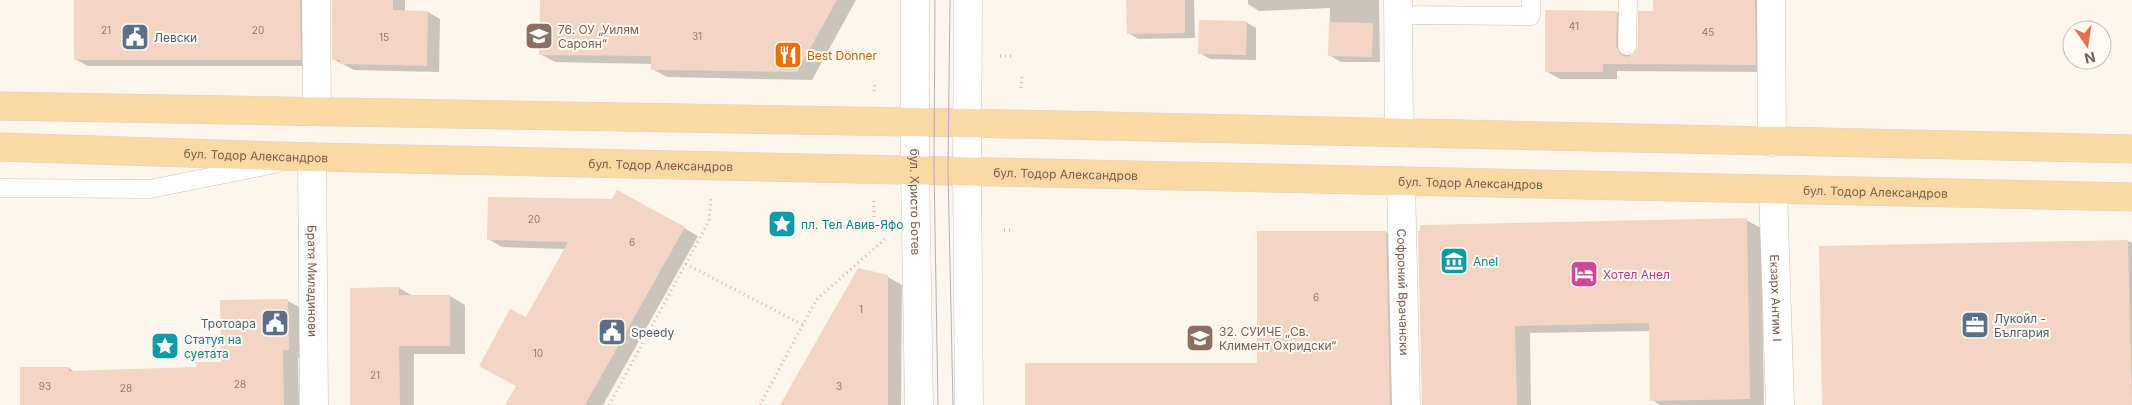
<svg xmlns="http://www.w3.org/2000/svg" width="2132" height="405" font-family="Inter,sans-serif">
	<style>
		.shadow { fill: #0003 }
		.building { fill: #f3d5c3 }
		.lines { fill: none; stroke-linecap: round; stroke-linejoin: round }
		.service-casing { stroke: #d1beb0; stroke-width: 19 }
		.minor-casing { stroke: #d1beb0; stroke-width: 29 }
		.secondary-casing { stroke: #d6c0b0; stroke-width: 29 }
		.primary-casing { stroke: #dad1cd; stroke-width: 29 }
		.path { stroke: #d9b8a5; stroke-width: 3; stroke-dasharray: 1 4; stroke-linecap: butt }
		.service { stroke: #fff; stroke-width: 18 }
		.minor { stroke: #fff; stroke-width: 28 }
		.secondary { stroke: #fff; stroke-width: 28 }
		.primary { stroke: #fbd9a5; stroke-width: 28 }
		.tram { stroke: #b9a8c9; stroke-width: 1 }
		.labels { text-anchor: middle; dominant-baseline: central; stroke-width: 4; stroke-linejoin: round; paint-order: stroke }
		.number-label { font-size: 10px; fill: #987a6a }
		.education-label { font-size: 12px; fill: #785e54; stroke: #fffaf3; text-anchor: start }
		.service-label { font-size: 12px; fill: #4e5e75; stroke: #fffaf3; text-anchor: start }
		.food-label { font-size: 12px; fill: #c56008; stroke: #fffaf3; text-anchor: start }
		.street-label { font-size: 12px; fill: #7a5c4d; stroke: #fffaf3 }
		.culture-label { font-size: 12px; fill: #0d838f; stroke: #fffaf3; text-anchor: start }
		.hotel-label { font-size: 12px; fill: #b23c85; stroke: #fffaf3; text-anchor: start }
	</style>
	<rect width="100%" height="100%" fill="#fdf6ec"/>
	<path class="shadow" d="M75 0H314L313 66H88L75 59Z
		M333 0H405V11L428 12 440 19 439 72 354 70 333 59Z
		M541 0H856L812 80 667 77 652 69V64L555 62 540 54Z
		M1128 0H1194L1195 38 1138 39 1128 33Z
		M1248 0H1379L1380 62H1341L1329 55 1330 8 1259 11 1248 4Z
		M1654 0H1771L1769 72 1617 71V79H1560L1546 71 1617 12 1630 20 1631 58 1637 53 1654 12Z
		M1246 22 1256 28V60L1210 59 1200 53Z
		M1746 220 1761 228 1764 405H1660L1652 400 1650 331 1530 333 1531 405H1423L1419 232Z
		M684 228 698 236 603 405H507L517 386 526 319 566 249 502 247 488 239Z
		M1258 232H1386L1401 241 1404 405H1027L1259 364Z
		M2128 241 2132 243V405H1823L1820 247Z
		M888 277 902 285 901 405H781Z
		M399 288 413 296H450L465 305V354H414V405H352Z
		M288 301 303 309V358H298L299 405H21L69 368 75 372 197 369 222 363 221 302Z"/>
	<path class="building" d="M74 0H300L301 60H74Z
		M332 0H393V10L428 11 427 66 340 64V60H332Z
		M540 0H837L797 72 651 70V56L539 55Z
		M1126 0H1185V33L1127 34Z
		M1653 0H1755L1756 65 1603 64V72H1545V10L1617 11 1616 46 1621 55 1627 57 1632 55 1638 47V11H1653Z
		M1199 20 1247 21 1246 55 1198 54Z
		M1329 22 1373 23 1372 57 1328 56Z
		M617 190 685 227 585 405H505L516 386 479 366 510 309 526 317 568 242 487 240 488 197 612 199Z
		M1747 218 1750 399 1650 401 1649 323 1515 326 1517 405H1422L1418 231H1420V225Z
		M1257 231H1386L1390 405H1025V363H1257Z
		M2128 240 2132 405H1822L1819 246Z
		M858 268 888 275V405H780Z
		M399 287V295H450V346H399L400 405H350V288Z
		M288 299 289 350H283L284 405H20V367H69V371L196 367V362H221L220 300Z"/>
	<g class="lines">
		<defs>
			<path id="service" d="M1398 15 1531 16V0
				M1627 46 1628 0
				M0 188 150 189 275 164"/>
			<g id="minor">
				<path d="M316 0 317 111"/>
				<path d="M1398 0 1399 132"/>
				<path d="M1771 0 1772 142"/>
				<path id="s1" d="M312 157 314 405"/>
				<path id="s2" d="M1401 181 1406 405"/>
				<path id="s3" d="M1773 190 1780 405"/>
			</g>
			<g id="secondary">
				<path id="s4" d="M915 0V169L919 405"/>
				<path d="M968 0 967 170 969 405"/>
			</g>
			<g id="primary">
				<path d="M0 106 967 123 2132 149"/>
				<path id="s5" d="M0 147 312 157 2132 197"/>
			</g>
		</defs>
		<use href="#service" class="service-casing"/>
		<use href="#minor" class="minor-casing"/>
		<use href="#secondary" class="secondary-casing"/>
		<use href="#primary" class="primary-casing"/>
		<path class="path" d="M1000 56H1011
			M1021 88 1022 77
			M874 91 875 81
			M874 222V201
			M1004 230H1013
			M686 264 803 325
			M609 405 709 221 711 197
			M760 405 816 300 885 239"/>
		<use href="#service" class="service"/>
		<use href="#minor" class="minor"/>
		<use href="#secondary" class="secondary"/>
		<use href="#primary" class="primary"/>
		<path class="tram" d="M935 0 934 169 938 405
			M950 0 948 170 953 405"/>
	</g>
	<defs>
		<symbol id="school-square" viewBox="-11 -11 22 22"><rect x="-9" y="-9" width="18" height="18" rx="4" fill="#8d6e63" stroke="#fffaf3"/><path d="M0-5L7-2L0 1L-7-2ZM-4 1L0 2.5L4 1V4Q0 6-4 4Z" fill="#fff"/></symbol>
		<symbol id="civic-square" viewBox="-11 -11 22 22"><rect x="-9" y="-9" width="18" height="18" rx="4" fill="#5c6f8a" stroke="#fffaf3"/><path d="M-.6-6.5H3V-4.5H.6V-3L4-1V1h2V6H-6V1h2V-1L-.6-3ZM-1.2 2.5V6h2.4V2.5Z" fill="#fff"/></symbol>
		<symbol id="restaurant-square" viewBox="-11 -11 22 22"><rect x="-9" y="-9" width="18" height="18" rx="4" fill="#e8710a" stroke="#fffaf3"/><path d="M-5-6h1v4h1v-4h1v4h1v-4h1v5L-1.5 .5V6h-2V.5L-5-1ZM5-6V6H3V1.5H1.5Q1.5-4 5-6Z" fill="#fff"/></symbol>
		<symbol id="sight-square" viewBox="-11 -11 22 22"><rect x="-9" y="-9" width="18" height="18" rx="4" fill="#0f9aa8" stroke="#fffaf3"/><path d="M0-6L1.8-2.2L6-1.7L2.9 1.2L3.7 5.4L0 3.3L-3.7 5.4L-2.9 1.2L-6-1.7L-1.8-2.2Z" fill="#fff"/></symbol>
		<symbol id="museum-square" viewBox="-11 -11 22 22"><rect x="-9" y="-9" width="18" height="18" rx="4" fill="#0f9aa8" stroke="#fffaf3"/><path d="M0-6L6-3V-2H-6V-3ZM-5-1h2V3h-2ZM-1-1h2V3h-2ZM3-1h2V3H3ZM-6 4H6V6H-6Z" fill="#fff"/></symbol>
		<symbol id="hotel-square" viewBox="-11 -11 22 22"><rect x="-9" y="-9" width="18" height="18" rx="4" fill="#d1479c" stroke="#fffaf3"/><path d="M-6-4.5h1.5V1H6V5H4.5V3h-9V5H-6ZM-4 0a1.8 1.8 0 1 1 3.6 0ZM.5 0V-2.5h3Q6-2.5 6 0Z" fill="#fff"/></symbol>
		<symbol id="office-square" viewBox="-11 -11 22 22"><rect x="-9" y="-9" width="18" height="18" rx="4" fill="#5c6f8a" stroke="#fffaf3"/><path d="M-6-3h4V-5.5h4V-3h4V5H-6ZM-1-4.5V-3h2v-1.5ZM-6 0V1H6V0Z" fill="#fff"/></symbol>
	</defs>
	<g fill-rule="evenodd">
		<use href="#school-square" x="523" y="20" width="32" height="32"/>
		<use href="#civic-square" x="119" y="21" width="32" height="32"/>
		<use href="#restaurant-square" x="772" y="39" width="32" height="32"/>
		<use href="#sight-square" x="766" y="208" width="32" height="32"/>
		<use href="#museum-square" x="1438" y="245" width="32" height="32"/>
		<use href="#hotel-square" x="1568" y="258" width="32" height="32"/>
		<use href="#civic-square" x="259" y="307" width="32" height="32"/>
		<use href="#office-square" x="1959" y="309" width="32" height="32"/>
		<use href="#civic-square" x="596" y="316" width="32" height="32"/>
		<use href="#school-square" x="1184" y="322" width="32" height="32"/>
		<use href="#sight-square" x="149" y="330" width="32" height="32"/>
	</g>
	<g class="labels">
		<g class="number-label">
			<text x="1574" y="26">41</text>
			<text x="106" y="30">21</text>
			<text x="258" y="30">20</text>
			<text x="1708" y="32">45</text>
			<text x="697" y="36">31</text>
			<text x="384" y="37">15</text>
			<text x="534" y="219">20</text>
			<text x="632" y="242">6</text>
			<text x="1316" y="297">6</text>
			<text x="861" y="309">1</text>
			<text x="538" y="353">10</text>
			<text x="375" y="375">21</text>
			<text x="240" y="384">28</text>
			<text x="45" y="386">93</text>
			<text x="839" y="386">3</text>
			<text x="126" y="388">28</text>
		</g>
		<g class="education-label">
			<text x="558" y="29">76. ОУ „Уилям<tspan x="558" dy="14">Сароян“</tspan></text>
			<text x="1219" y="331">32. СУИЧЕ „Св.<tspan x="1219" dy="14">Климент Охридски“</tspan></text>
		</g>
		<g class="service-label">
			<text x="154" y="37">Левски</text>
			<text x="1994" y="318">Лукойл -<tspan x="1994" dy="14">България</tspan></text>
			<text x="256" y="323" text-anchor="end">Тротоара</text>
			<text x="631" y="332">Speedy</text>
		</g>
		<g class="food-label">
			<text x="807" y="55">Best Dönner</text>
		</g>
		<g class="street-label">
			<text stroke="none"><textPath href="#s5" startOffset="256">бул. Тодор Александров</textPath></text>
			<text stroke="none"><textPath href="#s5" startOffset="661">бул. Тодор Александров</textPath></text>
			<text stroke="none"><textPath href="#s5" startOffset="1066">бул. Тодор Александров</textPath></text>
			<text stroke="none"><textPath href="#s5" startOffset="1471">бул. Тодор Александров</textPath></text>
			<text stroke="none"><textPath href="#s5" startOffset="1876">бул. Тодор Александров</textPath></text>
			<text stroke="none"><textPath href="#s4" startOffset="202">бул. Христо Ботев</textPath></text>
			<text stroke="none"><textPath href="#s1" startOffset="124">Братя Миладинови</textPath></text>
			<text stroke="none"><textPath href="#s2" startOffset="111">Софроний Врачански</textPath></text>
			<text stroke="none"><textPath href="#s3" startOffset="108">Екзарх Антим I</textPath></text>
		</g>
		<g class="culture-label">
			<text x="801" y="224">пл. Тел Авив-Яфо</text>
			<text x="1473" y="261">Anel</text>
			<text x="184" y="339">Статуя на<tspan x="184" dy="14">суетата</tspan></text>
		</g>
		<g class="hotel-label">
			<text x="1603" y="274">Хотел Анел</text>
		</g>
	</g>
	<g transform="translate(2087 45) rotate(167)"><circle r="24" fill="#fffaf3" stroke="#cabbb1"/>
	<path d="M0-4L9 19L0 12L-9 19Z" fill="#e76f51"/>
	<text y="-8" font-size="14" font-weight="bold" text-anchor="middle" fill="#7a5c4d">N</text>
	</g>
</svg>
